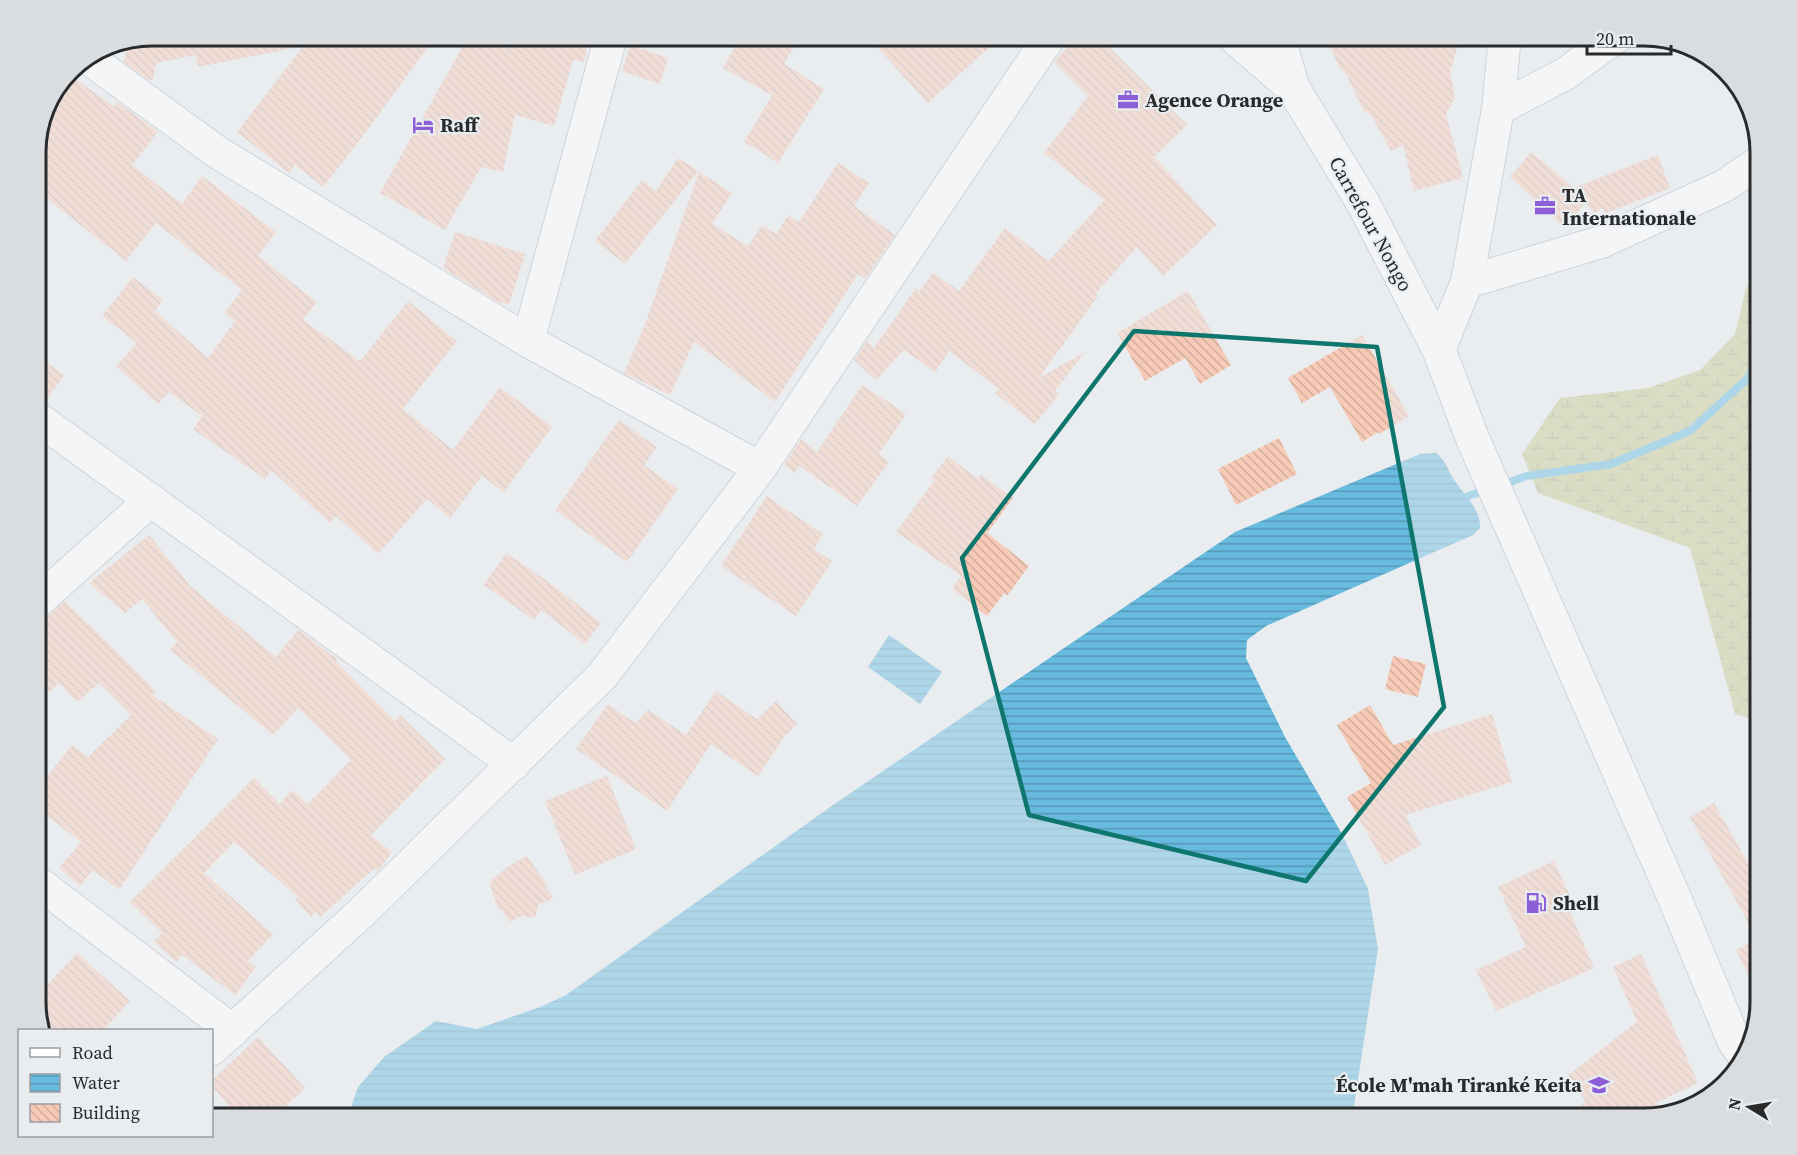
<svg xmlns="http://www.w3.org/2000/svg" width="1797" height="1155" font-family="'Source Serif 4',serif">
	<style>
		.wetland { fill: url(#wetland-marsh) }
		.water { fill: url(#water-rules) }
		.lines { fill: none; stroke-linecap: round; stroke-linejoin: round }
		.stream { stroke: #67bbdf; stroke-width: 8 }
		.building { fill: url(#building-back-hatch) }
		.minor-casing { stroke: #b2b5b8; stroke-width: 34 }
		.tertiary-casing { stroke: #b2b5b8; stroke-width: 35 }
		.primary-casing { stroke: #b2b5b8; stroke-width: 35 }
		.minor { stroke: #fff; stroke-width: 32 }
		.tertiary { stroke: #fff; stroke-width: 33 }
		.primary { stroke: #fff; stroke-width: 33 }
		.marked { fill: none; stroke: #0f766e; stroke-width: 4.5; stroke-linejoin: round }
		.labels { text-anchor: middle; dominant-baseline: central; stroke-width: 4.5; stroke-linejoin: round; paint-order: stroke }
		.poi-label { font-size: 20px; font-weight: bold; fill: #292a2b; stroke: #e9edf0; text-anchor: start }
		.street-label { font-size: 20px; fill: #292a2b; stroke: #e9edf0 }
		.rim { fill: none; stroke: #292a2b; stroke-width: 3 }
	</style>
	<defs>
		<pattern id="wetland-marsh" width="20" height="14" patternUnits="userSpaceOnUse" patternTransform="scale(1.5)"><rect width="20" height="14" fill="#c7ca8f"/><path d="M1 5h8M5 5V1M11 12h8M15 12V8" fill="none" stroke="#abae7c"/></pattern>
		<pattern id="water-rules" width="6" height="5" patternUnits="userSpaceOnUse" patternTransform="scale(1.5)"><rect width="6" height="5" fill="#67bbdf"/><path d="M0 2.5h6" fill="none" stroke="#5598b5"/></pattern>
		<pattern id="building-back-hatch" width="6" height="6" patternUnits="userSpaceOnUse" patternTransform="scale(1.5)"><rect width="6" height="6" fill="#f6cab6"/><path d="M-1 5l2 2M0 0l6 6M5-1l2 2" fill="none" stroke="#d3ae9d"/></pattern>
	</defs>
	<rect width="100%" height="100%" fill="#e9edf0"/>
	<path class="wetland" d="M1761 276V721L1735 714 1690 548 1538 493 1522 454 1560 398 1648 388 1700 370 1735 334 1746 288Z"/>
	<path class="water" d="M1436 453C1448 463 1447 470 1455 481 1465 496 1481 509 1480 528L1473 535 1266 626 1247 640 1246 658 1285 737 1342 834 1368 889 1378 949 1352 1119H347L358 1087 384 1057 436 1021 477 1029 540 1007 566 995 833 805 1235 532 1420 454Z
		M889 635 942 672 920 704 868 667Z"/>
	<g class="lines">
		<path class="stream" d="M1501 485 1527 476 1611 464 1690 431 1748 378 1761 352
			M1468 496 1489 489"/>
	</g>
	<path class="building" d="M153 36H298L299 47 198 67 196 55 156 63 153 80 147 79 124 62 129 41Z
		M311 36H436L360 140 323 187 295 165 289 173 237 132Z
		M514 36H590L584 62 573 60 554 126 515 115 503 172 481 167 445 230 380 193 467 39 511 49Z
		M741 36H800L784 64 824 89 778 163 744 142 772 95 723 68Z
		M867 36H1002L928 103Z
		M1078 36H1098L1187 125 1154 157 1217 225 1163 276 1137 247 1095 294 1098 296 1039 378 1085 352 1055 391 1059 394 1035 424 995 393 999 389 949 351 935 372 904 350 876 380 854 360 867 341 874 348 916 288 920 291 933 273 959 291 1005 228 1049 261 1104 200 1044 153 1088 96 1054 62Z
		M1325 36H1461L1450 72 1455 98 1446 114 1463 178 1414 191 1403 145 1391 151 1371 115 1364 112 1346 74 1340 69Z
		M630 45 668 58 660 84 622 71Z
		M68 74 115 107 116 101 158 132 132 165 182 204 202 176 276 232 258 256 317 302 303 320 360 361 408 301 457 341 403 409 453 450 500 387 552 427 504 492 482 476 450 518 427 499 378 554 336 516 330 523 271 470 265 479 193 429 202 416 169 392 158 404 116 366 137 343 102 316 133 277 163 300 155 311 208 358 235 321 224 313 242 290 156 223 126 261 36 190V145L45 108Z
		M1531 152 1574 188 1658 155 1670 188 1606 213 1602 208 1594 213 1585 203 1565 228 1510 177Z
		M678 158 698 171 625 264 595 241 642 180 656 191Z
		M838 163 869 183 854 206 895 235 865 279 858 274 775 402 694 342 670 395 624 373 644 327 699 172 732 193 712 224 748 246 762 225 776 234 788 215 799 222Z
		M455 232 525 254 509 305 498 302 443 268Z
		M1188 291 1231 365 1200 384 1185 358 1145 381 1117 333Z
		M1362 335 1409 416 1379 434 1378 432 1362 442 1330 387 1302 403 1288 378Z
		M36 355 64 375 45 402 36 399Z
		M862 385 906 414 879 454 889 462 857 506 799 466 794 473 784 465 801 439 817 452Z
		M619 420 657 447 644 465 678 489 627 562 555 510Z
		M1279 438 1297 474 1236 505 1218 469Z
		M948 456 978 479 981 475 1013 498 987 533 1029 566 1007 596 1004 593 987 616 952 589 961 576 896 532 934 481 931 478Z
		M767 496 823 534 814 549 832 561 796 616 721 566Z
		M149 535 191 587 276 657 298 630 337 659 336 661 395 721 400 715 445 759 371 835 392 852 378 871 374 869 320 917 316 912 311 917 295 899 298 897 234 842 204 873 273 934 248 961 256 967 235 995 182 955 176 962 154 942 162 933 130 902 254 778 280 804 292 790 308 804 351 760 298 708 273 735 170 650 177 642 142 599 125 613 89 583Z
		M506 553 550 583 601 623 585 644 541 610 534 620 484 585Z
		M65 601 156 691 152 695 218 739 119 890 93 870 80 886 59 868 81 842 36 807V791L72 745 88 757 131 715 99 683 77 702 59 683 49 692 36 678V621L48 616Z
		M1393 656 1426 664 1418 697 1385 689Z
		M716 691 757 719 776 701 797 724 784 737 758 776 711 744 667 811 576 749 608 704 635 723 648 710 686 735Z
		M1370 705 1393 745 1492 714 1512 782 1405 815 1421 845 1385 865 1347 797 1371 783 1337 725Z
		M607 776 636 849 575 875 545 801Z
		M1714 803 1761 886V1001L1736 950 1757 939 1690 817Z
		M527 856 548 886 545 887 554 898 538 905 535 918 522 916 509 922 501 909H498L489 882 509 866Z
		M1554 861 1572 900 1566 903 1594 968 1496 1011 1476 970 1526 947 1498 887Z
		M77 953 130 1001 103 1030H43L36 1010V997Z
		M1641 954 1698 1083 1656 1103 1660 1108 1645 1119H1565L1586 1101 1567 1076 1637 1022 1613 967Z
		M258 1037 305 1088 272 1119H241L212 1087V1080Z"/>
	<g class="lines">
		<defs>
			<path id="minor" d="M88 58 217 152 528 341 760 468
				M1498 109 1565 74 1617 36
				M1467 282 1601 242 1724 186 1761 161
				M528 341 611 36
				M1439 350 1467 282 1498 109 1505 36
				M36 417 514 764
				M36 603 151 500
				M36 881 233 1031
				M212 1049 362 912 603 675 760 468 1050 36"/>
			<path id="tertiary" d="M1278 36 1293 88"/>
			<path id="primary" d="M1233 36 1293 88 1363 203 1439 350 1472 437 1674 897 1734 1041 1745 1057"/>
		</defs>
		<use href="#minor" class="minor-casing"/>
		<use href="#tertiary" class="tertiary-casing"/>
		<use href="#primary" class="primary-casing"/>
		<use href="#minor" class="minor"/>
		<use href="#tertiary" class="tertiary"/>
		<use href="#primary" class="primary"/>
	</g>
	<path d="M0 0H1797V1155H0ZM1134 331 1377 347 1444 707 1306 881 1029 815 962 558Z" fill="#e9edf0" fill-opacity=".55" fill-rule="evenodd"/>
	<path class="marked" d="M1134 331 1377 347 1444 707 1306 881 1029 815 962 558Z"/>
	<defs>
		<symbol id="office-bare" viewBox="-9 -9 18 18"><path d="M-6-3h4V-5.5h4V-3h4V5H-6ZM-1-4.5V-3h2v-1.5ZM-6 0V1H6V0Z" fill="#8c5ed7" stroke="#e9edf0" stroke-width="2.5" paint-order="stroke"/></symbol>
		<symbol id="hotel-bare" viewBox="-9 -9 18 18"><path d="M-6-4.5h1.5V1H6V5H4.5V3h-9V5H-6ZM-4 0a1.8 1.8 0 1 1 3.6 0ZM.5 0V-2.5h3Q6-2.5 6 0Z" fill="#8c5ed7" stroke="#e9edf0" stroke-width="2.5" paint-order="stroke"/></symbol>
		<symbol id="fuel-bare" viewBox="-9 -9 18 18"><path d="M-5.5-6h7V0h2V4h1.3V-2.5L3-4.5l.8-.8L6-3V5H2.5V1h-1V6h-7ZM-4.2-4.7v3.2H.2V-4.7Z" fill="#8c5ed7" stroke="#e9edf0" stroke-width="2.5" paint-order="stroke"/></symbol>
		<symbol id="school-bare" viewBox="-9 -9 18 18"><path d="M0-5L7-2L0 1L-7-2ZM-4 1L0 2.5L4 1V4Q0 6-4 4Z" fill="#8c5ed7" stroke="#e9edf0" stroke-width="2.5" paint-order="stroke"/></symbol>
	</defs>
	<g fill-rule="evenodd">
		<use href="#office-bare" x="1113" y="85" width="30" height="30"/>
		<use href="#hotel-bare" x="408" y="110" width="30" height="30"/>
		<use href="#office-bare" x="1530" y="191" width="30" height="30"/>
		<use href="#fuel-bare" x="1521" y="888" width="30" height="30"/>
		<use href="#school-bare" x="1584" y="1070" width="30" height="30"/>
	</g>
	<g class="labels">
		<g class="poi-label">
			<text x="1145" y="100">Agence Orange</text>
			<text x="440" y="125">Raff</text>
			<text x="1562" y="195">TA<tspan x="1562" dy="23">Internationale</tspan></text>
			<text x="1553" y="903">Shell</text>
			<text x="1582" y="1085" text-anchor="end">École M'mah Tiranké Keita</text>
		</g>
		<g class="street-label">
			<text transform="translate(1371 224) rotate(61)">Carrefour Nongo</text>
		</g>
	</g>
	<path d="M0 0H1797V1155H0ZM152 46H1644A106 106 0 0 1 1750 152V1002A106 106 0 0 1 1644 1108H152A106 106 0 0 1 46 1002V152A106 106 0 0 1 152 46Z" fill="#dadde0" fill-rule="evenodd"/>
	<path class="rim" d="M152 46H1644A106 106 0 0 1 1750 152V1002A106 106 0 0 1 1644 1108H152A106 106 0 0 1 46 1002V152A106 106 0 0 1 152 46Z"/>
	<rect x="18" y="1029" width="195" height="108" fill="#e9edf0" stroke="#9c9fa1" stroke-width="1.5"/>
	<rect x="30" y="1048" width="30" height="9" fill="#ffffff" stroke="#9c9fa1" stroke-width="1.5"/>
	<text x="72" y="1059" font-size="18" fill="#292a2b">Road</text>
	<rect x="30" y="1074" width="30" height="18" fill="url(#water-rules)" stroke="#9c9fa1" stroke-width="1.5"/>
	<text x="72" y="1089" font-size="18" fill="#292a2b">Water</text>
	<rect x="30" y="1104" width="30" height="18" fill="url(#building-back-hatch)" stroke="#9c9fa1" stroke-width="1.5"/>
	<text x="72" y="1119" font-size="18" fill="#292a2b">Building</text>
	<g transform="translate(1749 1107) rotate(281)" stroke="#e9edf0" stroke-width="4.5" paint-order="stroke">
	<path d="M0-4.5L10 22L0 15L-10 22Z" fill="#292a2b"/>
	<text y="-9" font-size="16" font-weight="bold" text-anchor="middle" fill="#292a2b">N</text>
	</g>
	<path d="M1587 45v9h84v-9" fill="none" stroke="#292a2b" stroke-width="3"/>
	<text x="1596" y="45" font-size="18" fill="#292a2b" stroke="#e9edf0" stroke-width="4.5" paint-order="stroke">20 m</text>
</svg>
